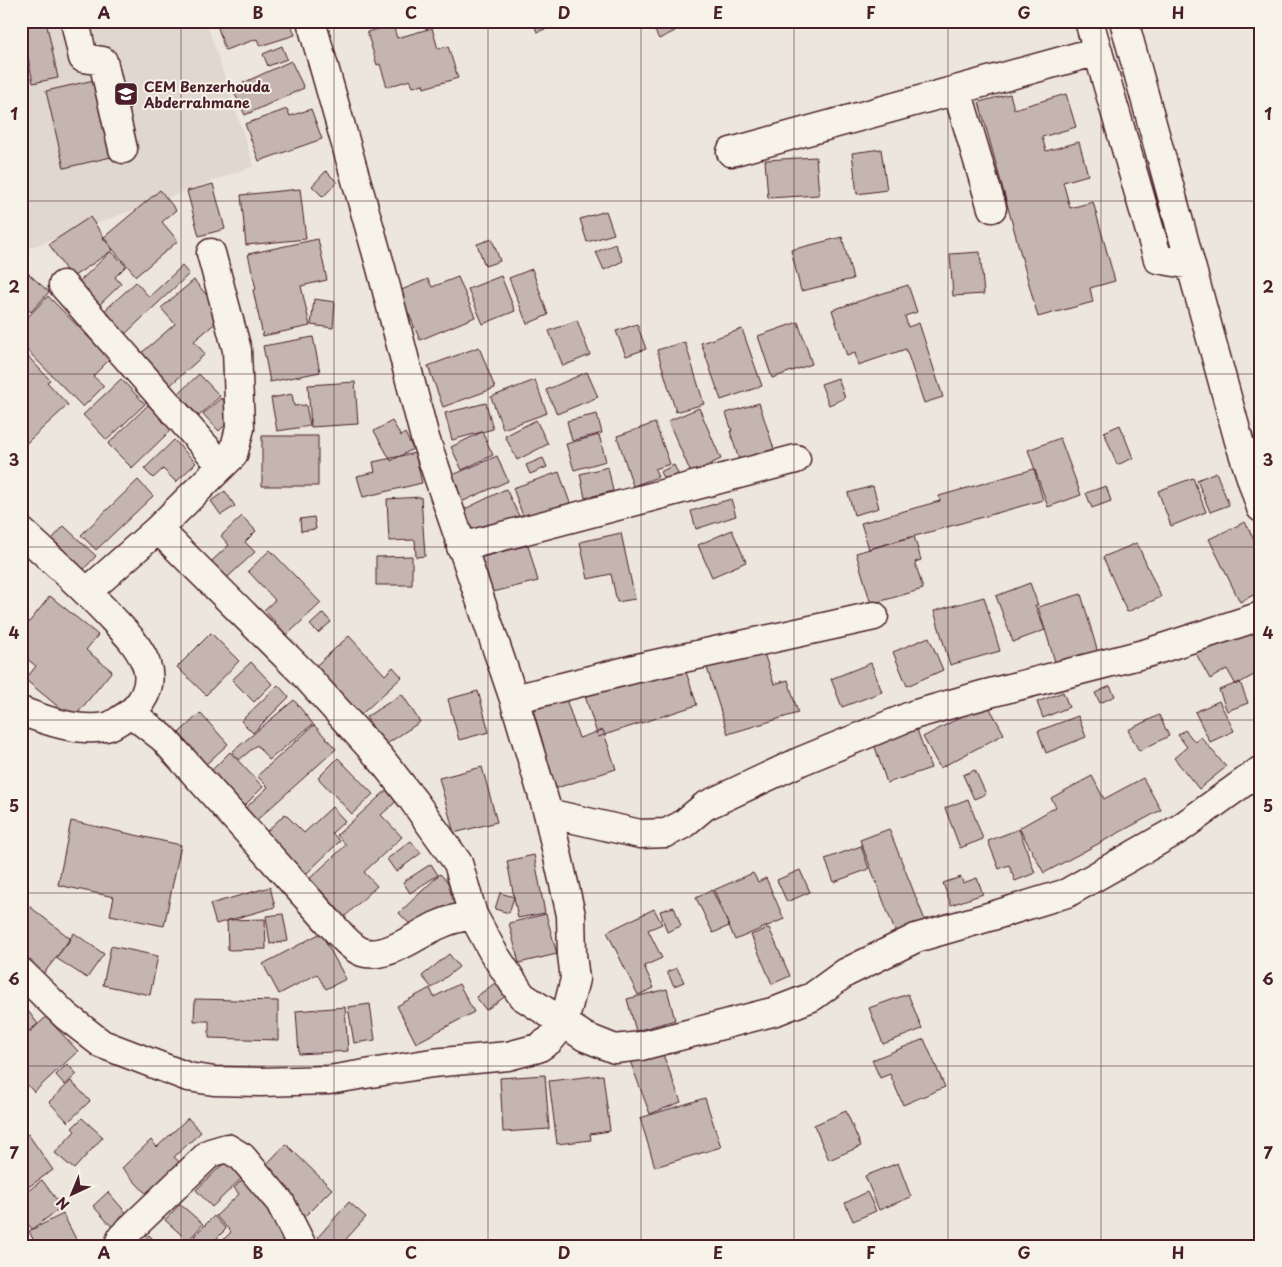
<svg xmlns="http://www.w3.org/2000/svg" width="1282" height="1267" font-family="'Playpen Sans',sans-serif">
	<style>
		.built { fill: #e0d7d0 }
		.building { fill: #c4b5b0; stroke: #4a1f2b }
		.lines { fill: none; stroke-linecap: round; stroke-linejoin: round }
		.minor-casing { stroke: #4a1f2b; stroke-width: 31 }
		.minor { stroke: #f7f3e8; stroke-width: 28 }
		.grid { fill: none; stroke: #4a1f2b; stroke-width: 1; stroke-opacity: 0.55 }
		.labels { text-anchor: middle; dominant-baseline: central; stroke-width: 4; stroke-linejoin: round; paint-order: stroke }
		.poi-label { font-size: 14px; font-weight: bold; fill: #4a1f2b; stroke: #f7f3e8; text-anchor: start }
		.neatline { fill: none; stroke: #4a1f2b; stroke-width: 2 }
		.grid-label { font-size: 16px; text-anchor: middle; font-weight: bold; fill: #4a1f2b }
	</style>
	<rect width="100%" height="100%" fill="#ece6dd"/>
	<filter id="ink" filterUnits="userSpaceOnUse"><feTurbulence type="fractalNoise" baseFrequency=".02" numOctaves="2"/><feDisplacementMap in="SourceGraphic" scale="10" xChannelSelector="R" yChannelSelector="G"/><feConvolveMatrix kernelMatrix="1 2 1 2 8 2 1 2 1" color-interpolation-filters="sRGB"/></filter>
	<g filter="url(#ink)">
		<path class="built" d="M21 21H206L254 166 21 251Z"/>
		<path class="building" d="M21 21H46L58 78 33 83Z
			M216 21H290L295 35 260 46 257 39 225 50Z
			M533 21H567L537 32Z
			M654 21H670L675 31 659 39 651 23Z
			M393 25 397 38 432 28 438 49 448 46 458 78 424 88 423 84 413 87 410 80 387 87 380 64 377 65 367 32Z
			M282 46 287 59 268 66 263 54Z
			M291 61 304 88 245 115 232 88Z
			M94 80 111 157 64 168 46 91Z
			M1010 94 1014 109 1066 94 1076 127 1042 137 1046 151 1079 142 1088 175 1063 182 1070 208 1093 202 1115 281 1090 288 1093 302 1038 317 979 102Z
			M287 109 290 116 311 109 322 139 259 161 245 124Z
			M881 149 887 190 857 194 852 153Z
			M816 157 819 195 768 198 765 160Z
			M326 171 337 182 323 197 312 186Z
			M213 184 225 229 199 236 187 191Z
			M300 189 306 239 246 245 241 195Z
			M160 190 176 210 162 222 178 241 136 276 103 238Z
			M606 211 614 234 587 242 580 219Z
			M90 217 113 250 71 278 49 244Z
			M842 237 853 279 801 291 791 250Z
			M318 239 327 280 301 286 310 326 263 336 253 290 256 289 248 254Z
			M492 239 500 261 485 266 477 244Z
			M615 244 623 261 604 270 596 252Z
			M111 251 126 266 115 277 121 284 97 307 76 285Z
			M980 252 984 294 953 296 950 254Z
			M182 266 189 274 123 336 102 313 136 282 149 297Z
			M21 267 49 292 31 312 21 303Z
			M1261 268V286L1255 270Z
			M532 269 548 315 527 324 509 278Z
			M501 276 515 311 483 324 468 289Z
			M458 277 475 317 420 340 399 291 428 279 432 287Z
			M194 280 224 316 194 341 205 354 166 389 138 356 175 324 161 308Z
			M908 285 917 312 905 316 908 327 919 323 943 397 924 403 906 349 858 365 855 353 847 356 832 310Z
			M48 296 110 359 93 376 104 386 83 407 21 344V324Z
			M314 299 335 302 333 328 311 325Z
			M21 308 28 315 21 321Z
			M577 320 590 355 563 366 549 331Z
			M798 322 812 364 772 378 758 336Z
			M637 324 646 349 626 356 616 331Z
			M742 329 762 386 721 400 701 343Z
			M313 337 320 372 270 382 263 346Z
			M685 342 704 404 676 412 657 350Z
			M479 347 495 388 443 407 428 366Z
			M21 349 50 380 47 382 68 405 21 448Z
			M587 372 598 397 557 414 546 390Z
			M199 374 220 396 199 416 178 394Z
			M838 378 845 398 829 405 821 384Z
			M121 379 145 404 107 440 83 415Z
			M535 380 547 413 503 429 491 397Z
			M355 382 358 424 311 427 308 385Z
			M292 394 294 406 306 405 310 426 277 431 271 398Z
			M221 398 236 414 219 431 203 414Z
			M486 403 493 429 452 440 445 413Z
			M759 403 774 449 739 460 730 431H732L726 413Z
			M148 405 172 429 132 468 108 444Z
			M699 408 721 459 691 473 668 421Z
			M597 414 602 433 572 441 567 421Z
			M536 420 548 444 517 460 505 436Z
			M392 421 401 436 405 433 413 449 391 461 374 431Z
			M655 423 670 464 655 469 658 477 633 486 617 436Z
			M1120 425 1133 458 1117 465 1104 432Z
			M482 432 493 455 462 470 451 447Z
			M599 435 606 461 574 470 566 444Z
			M262 436H318V486H262Z
			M1060 438 1081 495 1048 507 1028 450Z
			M174 440 196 463 176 482 163 469 153 478 144 469Z
			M415 453 422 483 363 497 357 476 375 472 373 462Z
			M497 456 508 481 459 503 448 477Z
			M543 458 547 467 530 474 526 465Z
			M674 465 679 476 666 483 660 472Z
			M608 467 613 491 585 498 580 474Z
			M1034 469 1043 500 869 549 861 523 940 501 939 496Z
			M559 472 570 503 524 519 513 488Z
			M1216 472 1229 505 1210 512 1197 480Z
			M1193 478 1206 512 1171 526 1158 491Z
			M138 480 153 496 96 550 81 535Z
			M873 486 879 508 854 515 848 493Z
			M1106 486 1111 501 1092 508 1086 493Z
			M506 489 519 516 475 536 463 510Z
			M225 491 235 506 221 515 211 501Z
			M421 497 425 556 416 557 415 540 389 541 387 499Z
			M731 499 736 516 696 529 691 511Z
			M242 516 256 531 245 542 255 552 218 586 202 570 229 545 221 536Z
			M314 517 316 529 301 531 300 519Z
			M1245 522 1261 554V591L1240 602 1209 539Z
			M64 526 96 556 84 569 52 539Z
			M732 530 746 562 712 577 698 545Z
			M621 533 635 599 617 602 611 574 588 579 580 542Z
			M914 536 921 560 915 562 923 589 871 604 856 553Z
			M1137 543 1161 597 1127 612 1103 557Z
			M528 545 538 581 489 593 479 558Z
			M270 550 321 603 287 635 264 610 275 600 248 571Z
			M412 556V585H376V557Z
			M1030 583 1038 605H1035L1045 630 1013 642 996 596Z
			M1081 594 1098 653 1056 665 1038 607Z
			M50 596 98 635 86 650 112 671 73 719 27 681 21 688V669L29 675 36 666 21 654V622L26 626Z
			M984 597 1000 651 950 665 934 611Z
			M323 613 331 622 318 633 310 625Z
			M1261 613V671L1236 685 1227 669 1210 679 1194 650Z
			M211 633 239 661 206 695 177 667Z
			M349 636 385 675 393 667 402 677 353 722 309 672Z
			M929 637 943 670 907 686 893 652Z
			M762 647 774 684 788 680 798 713 728 734 706 665Z
			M251 662 272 684 254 702 232 680Z
			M871 663 882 692 842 707 831 679Z
			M684 666 697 705 598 737 585 696Z
			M1240 682 1248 703 1227 711 1219 690Z
			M278 685 289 697 253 733 241 721Z
			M1110 686 1115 696 1100 703 1095 693Z
			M478 691 489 732 459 740 448 699Z
			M1063 692 1069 707 1043 718 1037 702Z
			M402 694 420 722 385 745 366 717Z
			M566 699 579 738 603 730 616 769 547 791 534 750 544 747 533 710Z
			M294 700 313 724 269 760 257 745 239 760 232 752Z
			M1219 701 1234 731 1210 742 1195 712Z
			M987 703 1004 734 940 768 923 737Z
			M200 713 228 744 190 779 162 749Z
			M1159 715 1169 736 1139 751 1128 730Z
			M1078 716 1086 737 1046 753 1038 731Z
			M314 725 336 749 250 826 239 814 268 787 257 776Z
			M917 730 931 768 887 783 874 744Z
			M1185 730 1195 742 1201 737 1226 767 1199 789 1174 758 1187 747 1178 735Z
			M230 752 263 787 242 808 209 773Z
			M338 758 373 794 352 814 318 778Z
			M482 767 497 822 454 833 439 778Z
			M975 770 986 794 974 799 963 775Z
			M1092 776 1104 799 1143 778 1161 810 1044 873 1019 828 1056 807 1051 798Z
			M390 787 400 798 381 815 402 837 364 872 377 886 340 921 305 883 346 845 337 835Z
			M968 799 983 839 960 848 945 808Z
			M332 807 345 821 332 833 340 841 304 876 264 834 285 814 304 833Z
			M71 821 181 845 164 926 110 915 114 897 58 885Z
			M889 829 926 923 896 934 860 840Z
			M1019 829 1035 873 1015 881 1009 865 999 869 988 841Z
			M411 841 421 853 396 872 387 859Z
			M861 846 869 869 834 882 825 859Z
			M534 855 545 913 518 918 507 861Z
			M431 864 438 875 410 893 403 882Z
			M800 870 810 892 787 902 777 880Z
			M753 873 758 882 766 878 784 919 735 940 714 890Z
			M440 874 462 897 421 936 399 913Z
			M961 877 963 883 977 878 983 894 951 905 943 883Z
			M270 887 275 907 216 924 210 904Z
			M712 890 729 926 713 933 696 898Z
			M500 893 514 897 509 913 495 909Z
			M29 906 71 939 43 974 21 957V917Z
			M674 907 681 926 667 932 660 911Z
			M654 909 662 924 648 930 662 958 644 966 654 988 638 995 607 932Z
			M283 914 288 941 270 944 266 916Z
			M546 914 557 954 519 963 509 923Z
			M265 919 266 949 228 950 227 920Z
			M769 928 790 976 772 984 751 935Z
			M74 933 104 954 87 978 56 958Z
			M321 933 346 979 326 989 317 974 279 994 263 964Z
			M111 946 158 956 150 995 103 985Z
			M449 954 459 967 432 988 422 976Z
			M677 968 684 982 674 986 667 972Z
			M503 977 513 991 486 1010 476 997Z
			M459 984 474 1012 416 1043 397 1006 430 988 434 997Z
			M667 989 675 1020 636 1031 627 999Z
			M908 994 922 1029 883 1044 869 1008Z
			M195 999 278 1001V1040L209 1038V1021H194Z
			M21 1002 38 1024 21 1037Z
			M370 1004 375 1040 354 1043 348 1007Z
			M345 1007 348 1051 299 1054 296 1011Z
			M46 1017 78 1051 34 1092 21 1078V1040Z
			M924 1039 945 1087 903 1105 890 1074 880 1078 872 1060Z
			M661 1049 681 1102 650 1114 630 1061Z
			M67 1064 77 1074 65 1085 56 1075Z
			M545 1075 549 1129 503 1132 500 1078Z
			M603 1075 610 1131 590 1134 591 1140 557 1144 549 1081Z
			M71 1081 90 1101 68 1122 49 1102Z
			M705 1098 721 1147 655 1167 640 1118Z
			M846 1111 861 1146 829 1160 814 1125Z
			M82 1118 103 1137 74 1169 55 1153 75 1131 72 1128Z
			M188 1118 201 1132 174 1157 185 1167 151 1199 122 1168 151 1140 157 1147Z
			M28 1134 53 1170 21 1192V1139Z
			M286 1144 332 1189 303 1218 258 1173Z
			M229 1158 245 1175 212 1207 196 1190Z
			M898 1163 911 1197 879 1210 865 1176Z
			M244 1178 285 1220 277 1227 289 1239 282 1246H217L231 1232 216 1216 239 1194 234 1188Z
			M42 1180 62 1207 32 1229 21 1215V1211L30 1205 23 1195Z
			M108 1192 129 1216 114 1229 93 1206Z
			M867 1192 876 1211 853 1221 845 1203Z
			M349 1202 366 1217 340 1246H328L318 1237Z
			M180 1204 203 1224 188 1241 165 1220Z
			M63 1214 77 1241 67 1246H36L29 1231Z
			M214 1216 226 1229 209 1246H203L194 1236Z
			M149 1235 160 1246H139Z"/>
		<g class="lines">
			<defs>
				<path id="minor" d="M75 21 83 58 103 61 123 149
					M311 21 381 268 425 438 514 699 548 813 571 915 572 955 575 979 564 1023 585 1037 615 1049 641 1046 776 1011 812 997 845 973 916 938 992 916 1067 893 1179 829 1261 770
					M1089 21 1158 259 1191 265
					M1124 21 1239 441 1261 508
					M957 90 992 208
					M731 152 1098 51
					M63 285 222 466
					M21 531C51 559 81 585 109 615 123 630 138 644 146 664 154 685 142 707 123 718 118 721 112 726 106 727 78 732 47 721 21 711
					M461 547 796 459
					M87 592 158 529 233 455 240 428 237 350 211 253
					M514 699 638 668 874 616
					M131 713 163 738 328 921C338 931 348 946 362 952 385 960 417 935 436 926 449 920 460 917 473 915L458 863 413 800 381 759 304 674 158 529
					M548 813 640 834 666 833 682 825 705 806 801 761 913 715 986 694 1147 653 1261 616
					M21 972 66 1016 102 1044 188 1077 214 1081 260 1082 329 1080 432 1063 508 1056 538 1048 550 1040 564 1023 522 996 493 952 473 915
					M118 1246 122 1237 210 1153 227 1148 242 1157 280 1202 302 1246"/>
			</defs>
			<use href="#minor" class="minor-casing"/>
			<use href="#minor" class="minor"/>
		</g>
	</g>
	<path class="grid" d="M181 21V1246M334 21V1246M488 21V1246M641 21V1246M794 21V1246M948 21V1246M1101 21V1246M21 201H1261M21 374H1261M21 547H1261M21 720H1261M21 893H1261M21 1066H1261"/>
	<defs>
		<symbol id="school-square" viewBox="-11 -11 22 22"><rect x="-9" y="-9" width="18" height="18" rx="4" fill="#4a1f2b" stroke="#f7f3e8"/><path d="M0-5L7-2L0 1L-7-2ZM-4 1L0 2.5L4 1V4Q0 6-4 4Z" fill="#fff"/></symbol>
	</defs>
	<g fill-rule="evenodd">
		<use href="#school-square" x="112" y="80" width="28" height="28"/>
	</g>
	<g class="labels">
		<g class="poi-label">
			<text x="144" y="86">CEM Benzerhouda<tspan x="144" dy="16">Abderrahmane</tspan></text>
		</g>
	</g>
	<rect width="1282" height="1267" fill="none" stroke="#f7f3e8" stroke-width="55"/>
	<g transform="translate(72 1194) rotate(224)" stroke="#f7f3e8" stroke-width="4" paint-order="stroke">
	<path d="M0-4L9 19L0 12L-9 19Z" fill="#4a1f2b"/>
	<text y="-8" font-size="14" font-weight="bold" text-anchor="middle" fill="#4a1f2b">N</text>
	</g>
	<rect x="28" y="28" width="1226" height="1212" class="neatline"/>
	<g class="grid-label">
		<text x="104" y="19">A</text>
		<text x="258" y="19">B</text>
		<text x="411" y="19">C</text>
		<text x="564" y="19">D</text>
		<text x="718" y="19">E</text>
		<text x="871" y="19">F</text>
		<text x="1024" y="19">G</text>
		<text x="1178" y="19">H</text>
		<text x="14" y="120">1</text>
		<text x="1268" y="120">1</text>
		<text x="14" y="293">2</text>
		<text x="1268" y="293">2</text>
		<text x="14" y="466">3</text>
		<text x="1268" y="466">3</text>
		<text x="14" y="639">4</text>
		<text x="1268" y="639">4</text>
		<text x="14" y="812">5</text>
		<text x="1268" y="812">5</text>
		<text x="14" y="985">6</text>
		<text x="1268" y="985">6</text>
		<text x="14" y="1159">7</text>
		<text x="1268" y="1159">7</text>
		<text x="104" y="1259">A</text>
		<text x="258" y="1259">B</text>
		<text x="411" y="1259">C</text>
		<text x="564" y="1259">D</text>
		<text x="718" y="1259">E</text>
		<text x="871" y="1259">F</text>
		<text x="1024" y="1259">G</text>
		<text x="1178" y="1259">H</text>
	</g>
</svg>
